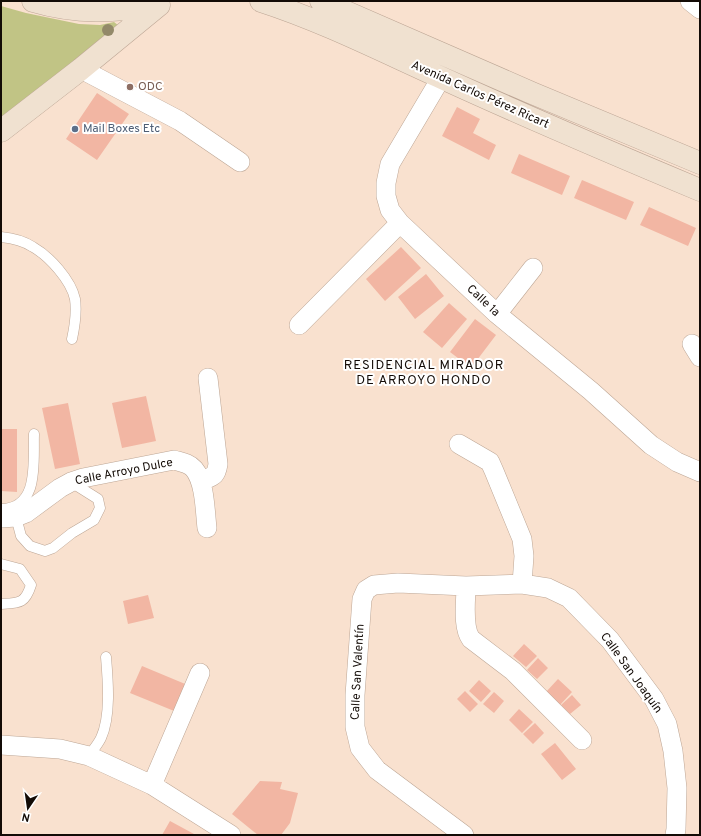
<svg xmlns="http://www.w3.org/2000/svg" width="701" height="836" font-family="Overpass,sans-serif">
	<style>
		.green { fill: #c1c485 }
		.building { fill: #f2b6a3 }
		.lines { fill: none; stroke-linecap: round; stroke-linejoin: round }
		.lane-casing { stroke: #bda695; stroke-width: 11 }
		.street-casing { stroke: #bda695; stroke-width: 20 }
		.secondary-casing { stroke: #bda695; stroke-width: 23 }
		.lane { stroke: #fff; stroke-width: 10 }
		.street { stroke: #fff; stroke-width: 19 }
		.secondary { stroke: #f0e1d0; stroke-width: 22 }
		.tree { fill: #938969 }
		.education-dot { fill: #8d6e63; stroke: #fff; stroke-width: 1.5 }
		.service-dot { fill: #5c6f8a; stroke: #fff; stroke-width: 1.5 }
		.labels { text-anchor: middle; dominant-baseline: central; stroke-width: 4; stroke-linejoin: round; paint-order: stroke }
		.education-label { font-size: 12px; fill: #785e54; stroke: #fff; text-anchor: start }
		.street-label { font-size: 12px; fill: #130b06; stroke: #fff }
		.service-label { font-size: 12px; fill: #4e5e75; stroke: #fff; text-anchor: start }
		.neighbourhood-label { font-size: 13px; letter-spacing: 1px; fill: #130b06; stroke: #fff }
	</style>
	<rect width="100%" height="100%" fill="#f9e1cf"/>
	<path class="green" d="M1 6 26 13 79 24 100 25 114 22 119 26 1 120Z"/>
	<path class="building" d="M97 93 129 114 97 160 66 139Z
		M457 107 480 119 473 133 496 145 489 160 442 136Z
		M519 154 570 176 562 195 511 173Z
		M582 180 634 202 626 220 574 198Z
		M649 207 696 228 688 246 640 225Z
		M401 247 421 268 385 301 366 279Z
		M426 274 444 296 415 319 398 297Z
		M449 303 467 319 442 348 423 332Z
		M475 319 496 335 471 368 450 352Z
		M146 396 156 441 122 448 112 403Z
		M68 403 80 464 55 469 42 408Z
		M1 429H17V492L1 491Z
		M148 595 154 618 128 624 123 601Z
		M524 644 537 656 526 667 513 656Z
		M538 658 548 668 537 679 527 670Z
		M142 666 190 686 179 713 130 693Z
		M558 679 572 692 560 705 546 692Z
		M479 680 491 691 481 702 469 691Z
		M465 691 478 704 470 712 457 699Z
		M494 692 504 701 494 713 483 704Z
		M572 695 581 705 570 714 561 705Z
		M519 709 533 722 522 733 509 720Z
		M535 723 544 733 533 744 523 734Z
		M555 743 576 769 562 780 541 754Z
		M260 781 282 782 280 789 298 793 290 823 281 835H258L232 814Z
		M170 821 194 834 193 835H162Z"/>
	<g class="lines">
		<defs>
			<path id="lane" d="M1 237C11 238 24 241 33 247 49 256 71 280 75 299 77 313 75 325 72 339
				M1 509C40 509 33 461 34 434
				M16 517 21 536 30 546 45 551 53 548 72 533 94 520 100 508 98 499 71 482
				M1 564 20 569 31 585C25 604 19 603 1 604
				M89 756C93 750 98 744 101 738 111 716 108 681 106 657"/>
			<path id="street" d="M690 1 700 9
				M81 69 180 121 240 162
				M441 78 390 164 386 183V196L390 210 400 223 497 314 591 391 651 445 677 462 700 472
				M497 314 533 268
				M299 325 400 223
				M692 344 700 357
				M459 444 490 462 494 471 522 539 524 556 522 584
				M201 481C213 476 216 477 218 464L208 378
				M1 518 16 517 26 513 60 488 71 482 83 478 174 460C181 462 189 463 194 469 205 482 205 511 207 528
				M466 586C466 601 462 627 471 639L513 671 582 740
				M1 745 60 749 89 756 152 785 231 835
				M152 785 200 673
				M464 835 377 770 360 748 355 727V695L362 599 366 590 374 585 398 583 466 586 522 584 548 588 569 598 610 640 654 699 667 724 673 751 677 788 676 829 675 835"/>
			<path id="secondary" d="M33 1C77 14 114 12 159 5
				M261 1C323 21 382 51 442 78 527 117 614 154 700 190
				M321 1 532 93 700 163
				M1 131 81 69 159 5"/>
		</defs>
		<use href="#lane" class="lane-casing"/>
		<use href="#street" class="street-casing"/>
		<use href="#secondary" class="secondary-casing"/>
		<use href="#lane" class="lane"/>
		<use href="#street" class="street"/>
		<use href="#secondary" class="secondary"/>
	</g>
	<circle class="tree" cx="108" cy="30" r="6"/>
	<circle class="education-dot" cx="130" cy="87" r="4"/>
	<circle class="service-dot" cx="75" cy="129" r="4"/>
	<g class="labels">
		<g class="education-label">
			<text x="138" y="87">ODC</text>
		</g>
		<g class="street-label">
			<text transform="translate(480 95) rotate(24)">Avenida Carlos Pérez Ricart</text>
			<text transform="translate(483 301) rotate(43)">Calle 1a</text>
			<text transform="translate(124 472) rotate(-11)">Calle Arroyo Dulce</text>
			<text transform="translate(358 672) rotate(-87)">Calle San Valentín</text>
			<text transform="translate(631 673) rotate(54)">Calle San Joaquín</text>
		</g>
		<g class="service-label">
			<text x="83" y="129">Mail Boxes Etc</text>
		</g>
		<g class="neighbourhood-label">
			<text x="424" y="366">RESIDENCIAL MIRADOR<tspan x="424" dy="15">DE ARROYO HONDO</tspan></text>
		</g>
	</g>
	<rect width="701" height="836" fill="none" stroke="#130b06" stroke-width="4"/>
	<g transform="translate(28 808) rotate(193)" stroke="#ffffff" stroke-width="3" paint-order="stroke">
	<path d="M0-3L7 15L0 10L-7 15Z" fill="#130b06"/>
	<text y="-6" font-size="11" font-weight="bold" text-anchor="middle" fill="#130b06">N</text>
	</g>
</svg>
